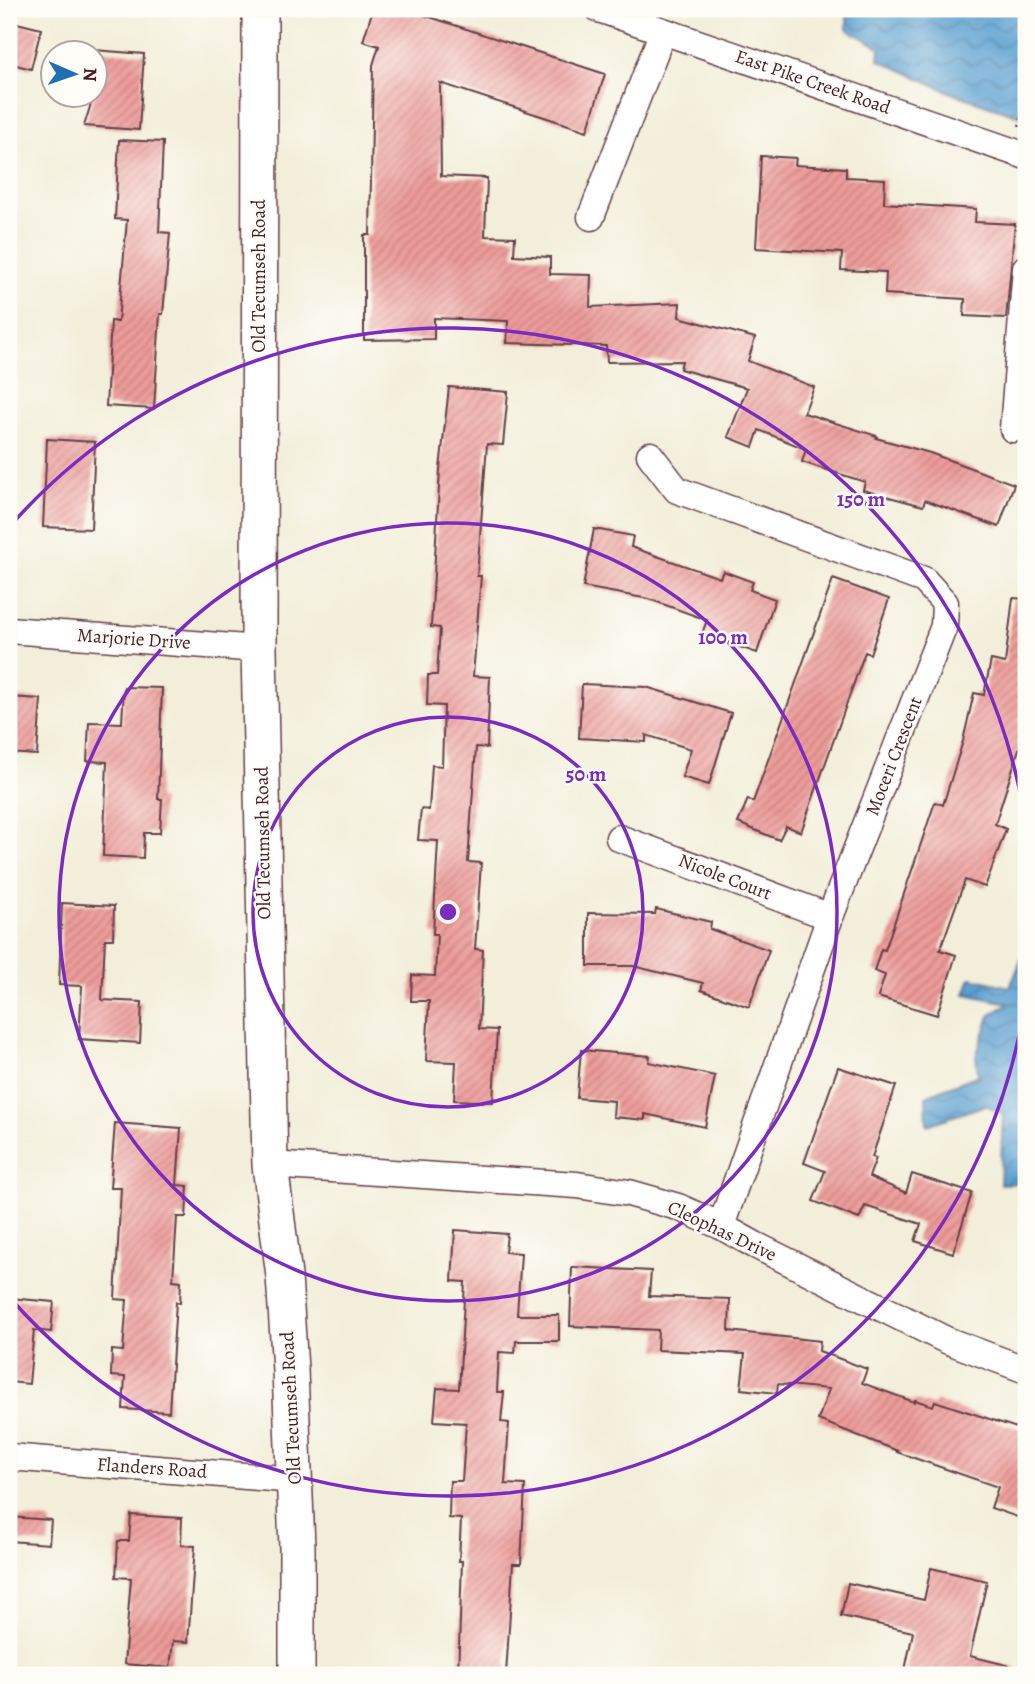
<svg xmlns="http://www.w3.org/2000/svg" width="1035" height="1684" font-family="Alegreya,serif">
	<style>
		.water { fill: url(#water-waves); stroke: #52607e; stroke-width: 2 }
		.building { fill: url(#building-hatch) }
		.lines { fill: none; stroke-linecap: round; stroke-linejoin: round }
		.minor-casing { stroke: #633e45; stroke-width: 29 }
		.major-casing { stroke: #633e45; stroke-width: 38 }
		.path { stroke: #633e45; stroke-width: 4.5; stroke-dasharray: 2 5; stroke-linecap: butt }
		.minor { stroke: #fff; stroke-width: 26 }
		.major { stroke: #fff; stroke-width: 35 }
		.ring { fill: none; stroke: #7b2cbf; stroke-width: 3.5 }
		.labels { text-anchor: middle; dominant-baseline: central; stroke-width: 5; stroke-linejoin: round; paint-order: stroke }
		.street-label { font-size: 19px; fill: #4a1f2b; stroke: #fdfcf7 }
		.centre { fill: #7b2cbf; stroke: #fdfcf7; stroke-width: 3.5 }
		.ring-label { font-size: 21px; text-anchor: middle; font-weight: bold; fill: #7b2cbf; stroke: #fdfcf7; stroke-width: 5; stroke-linejoin: round; paint-order: stroke }
	</style>
	<defs>
		<pattern id="water-waves" width="16" height="10" patternUnits="userSpaceOnUse" patternTransform="scale(1.75)"><rect width="16" height="10" fill="#5ba0d0"/><path d="M0 5q4-4 8 0t8 0" fill="none" stroke="#4d82a9"/></pattern>
		<pattern id="building-hatch" width="6" height="6" patternUnits="userSpaceOnUse" patternTransform="scale(1.75)"><rect width="6" height="6" fill="#ed9c9a"/><path d="M-1 1l2-2M0 6l6-6M5 7l2-2" fill="none" stroke="#c27f7e"/></pattern>
	</defs>
	<rect width="100%" height="100%" fill="#fdfcf7"/>
	<filter id="ink" filterUnits="userSpaceOnUse"><feTurbulence type="fractalNoise" baseFrequency=".0143" numOctaves="2"/><feDisplacementMap in="SourceGraphic" scale="14" xChannelSelector="R" yChannelSelector="G"/><feConvolveMatrix kernelMatrix="1 2 1 2 8 2 1 2 1" color-interpolation-filters="sRGB"/></filter>
	<filter id="wash" filterUnits="userSpaceOnUse"><feTurbulence type="fractalNoise" baseFrequency=".00686" numOctaves="4" result="noise"/><feDisplacementMap in="SourceGraphic" scale="28" xChannelSelector="R" yChannelSelector="G"/><feGaussianBlur stdDeviation="1.57" result="paint"/><feColorMatrix in="noise" values="0 0 0 0 0 0 0 0 0 0 0 0 0 0 0 0 0 1.4 0 .05"/><feComposite in="paint" operator="in"/></filter>
	<g filter="url(#wash)">
		<rect width="100%" height="100%" fill="#f2eed9"/>
		<path class="water" d="M847 9H1026V118L954 94 879 60 880 48 847 29Z
			M1026 949V1183L1000 1184 1003 1114 986 1105 927 1125 926 1096 978 1075 976 1056 990 1016 1008 1003 965 994 971 978 1010 987Z"/>
		<g id="blocks">
			<path class="building" d="M373 9H405L605 74 587 131 440 83 441 176 487 178 485 236 515 237 514 255 550 257V274L591 275 590 307 680 303 679 317 755 338 748 361 814 387 804 413 877 436 876 438 930 453 1014 484 999 527 925 500 923 506 863 490 865 482 802 462 806 449 759 430 753 447 728 437 747 388 680 369 682 361 607 362 606 346 507 343 508 321 434 318V339L364 340V235H370L373 65 379 46 363 41Z
				M13 22 41 29 31 69 9 63V38Z
				M94 50 144 54 139 130 84 126 94 94Z
				M119 140 163 142 159 232 170 233 163 314H160L154 409 106 406 111 321 118 322 127 220 115 219Z
				M761 156 796 158 795 165 846 168V177L885 179 884 203 976 209 975 222 1015 224 1006 318 964 316 965 299 885 294 886 272 841 270 842 253 756 248Z
				M449 387 508 392 503 445 487 444 477 576H481L473 676 490 677 487 748 476 747 468 862 481 863 475 949 483 950 479 1029 497 1030 493 1102 454 1100 456 1062 426 1061 429 1001H411L412 975 435 976 437 934H433L438 841 418 840 421 809 429 810 432 765 442 766 444 706 427 705 428 675H437L440 628 431 627 440 469Z
				M47 439 95 442 91 529 43 527Z
				M594 529 633 536 631 547 720 578 723 571 753 582 750 590 775 599 757 653 702 634 707 620 649 599 583 587Z
				M833 579 889 599 870 654 865 652 801 832 786 826 779 840 738 823 748 799 753 802Z
				M1013 598 1026 599V727L995 824 1006 829 985 887 965 880 940 950 956 955 937 1015 878 997 885 975 874 971 881 949 885 950 935 802 943 805 963 741 974 693 984 695 991 660 1005 663Z
				M582 684 646 687 731 713 709 785 682 777 691 749 646 735V742L579 738Z
				M124 687 162 688 158 799H162L160 833H144L143 858 103 856 107 762 87 761 89 722 122 723Z
				M9 697 41 699 37 755 9 753Z
				M62 903 114 906 113 939H105L102 1000 142 1002 140 1043 79 1039 82 986 59 985Z
				M656 909 711 922 710 929 769 950 749 1007 701 990 703 983 633 966H588V913L655 914Z
				M581 1050 650 1056 649 1062 715 1076 705 1127 645 1114V1120L613 1117 614 1101 577 1098Z
				M838 1067 896 1086 872 1157 876 1158 869 1177 906 1193 912 1174 972 1193 953 1253 915 1241 921 1224 865 1206 859 1219 813 1201 825 1171 804 1163Z
				M115 1123 181 1128 177 1185 188 1186 186 1217H177L173 1280 181 1281 180 1303 176 1302 169 1412 123 1409 125 1377 111 1376 112 1350 123 1351 127 1300 115 1299 121 1188H110Z
				M455 1230 507 1234 505 1252 521 1253 517 1315H559V1341H516L515 1353 499 1352 497 1392H504L501 1422 509 1423 505 1484 525 1485 521 1564H513L506 1675H458L462 1561H459L461 1519 449 1518 450 1481H462L466 1423 434 1421 437 1388 459 1389 465 1282 452 1281Z
				M572 1267 651 1271 649 1296 730 1299 729 1331 820 1341 819 1351 867 1369 862 1383 914 1402 915 1400 933 1406 935 1401 1026 1431V1520L991 1508 998 1487 897 1452 898 1451 818 1420 829 1389 778 1384 777 1393 741 1389 745 1354 657 1350 658 1330 570 1326Z
				M9 1298 54 1302 51 1332 34 1330 29 1384 9 1382Z
				M131 1515 182 1518 181 1545 195 1546 188 1642 173 1641 170 1668 124 1664 131 1578 116 1577 118 1541H129Z
				M9 1517 51 1520 49 1544 9 1541Z
				M931 1568 987 1581 970 1656 1015 1667 1014 1675H904L913 1632 841 1616 848 1583 924 1600Z"/>
		</g>
	</g>
	<g filter="url(#ink)">
		<use href="#blocks" fill-opacity="0" stroke="#633e45" stroke-width="2"/>
		<g class="lines">
			<defs>
				<path id="minor" d="M599 9 1026 156
					M591 217 663 31
					M1013 429 1026 268
					M650 455 677 490 924 580 945 603 944 626 830 917 721 1226
					M9 630 259 649
					M619 838 830 917
					M270 1165 577 1185 629 1193 678 1207 721 1226 755 1245 946 1340 1026 1370
					M9 1457 295 1480"/>
				<path id="major" d="M260 9 259 649 270 1165 284 1276 290 1370 297 1547V1675"/>
			</defs>
			<use href="#minor" class="minor-casing"/>
			<use href="#major" class="major-casing"/>
			<path class="path" d="M1020 127 1026 106"/>
			<use href="#minor" class="minor"/>
			<use href="#major" class="major"/>
		</g>
	</g>
	<g class="ring">
		<circle cx="448" cy="912" r="195"/>
		<circle cx="448" cy="912" r="389"/>
		<path d="M1026 998A584 584 0 0 1 11 1299M11 525A584 584 0 0 1 1026 826"/>
	</g>
	<g class="labels">
		<g class="street-label">
			<text transform="translate(813 82) rotate(19)">East Pike Creek Road</text>
			<text transform="translate(259 276) rotate(-90)">Old Tecumseh Road</text>
			<text transform="translate(134 639) rotate(4)">Marjorie Drive</text>
			<text transform="translate(894 756) rotate(-69)">Moceri Crescent</text>
			<text transform="translate(263 843) rotate(-91)">Old Tecumseh Road</text>
			<text transform="translate(725 877) rotate(21)">Nicole Court</text>
			<text transform="translate(722 1231) rotate(25)">Cleophas Drive</text>
			<text transform="translate(291 1408) rotate(-93)">Old Tecumseh Road</text>
			<text transform="translate(152 1468) rotate(4)">Flanders Road</text>
		</g>
	</g>
	<circle cx="448" cy="912" r="10" class="centre"/>
	<g class="ring-label">
		<text x="861" y="506">150 m</text>
		<text x="723" y="644">100 m</text>
		<text x="586" y="781">50 m</text>
	</g>
	<rect width="1035" height="1684" fill="none" stroke="#fdfcf7" stroke-width="35"/>
	<g transform="translate(74 74) rotate(92)"><circle r="33" fill="#fdfcf7" stroke="#b5a4a5" stroke-width="2"/>
	<path d="M0-5L12 26L0 18L-12 26Z" fill="#1f6fb2"/>
	<text y="-10" font-size="19" font-weight="bold" text-anchor="middle" fill="#4a1f2b">N</text>
	</g>
</svg>
